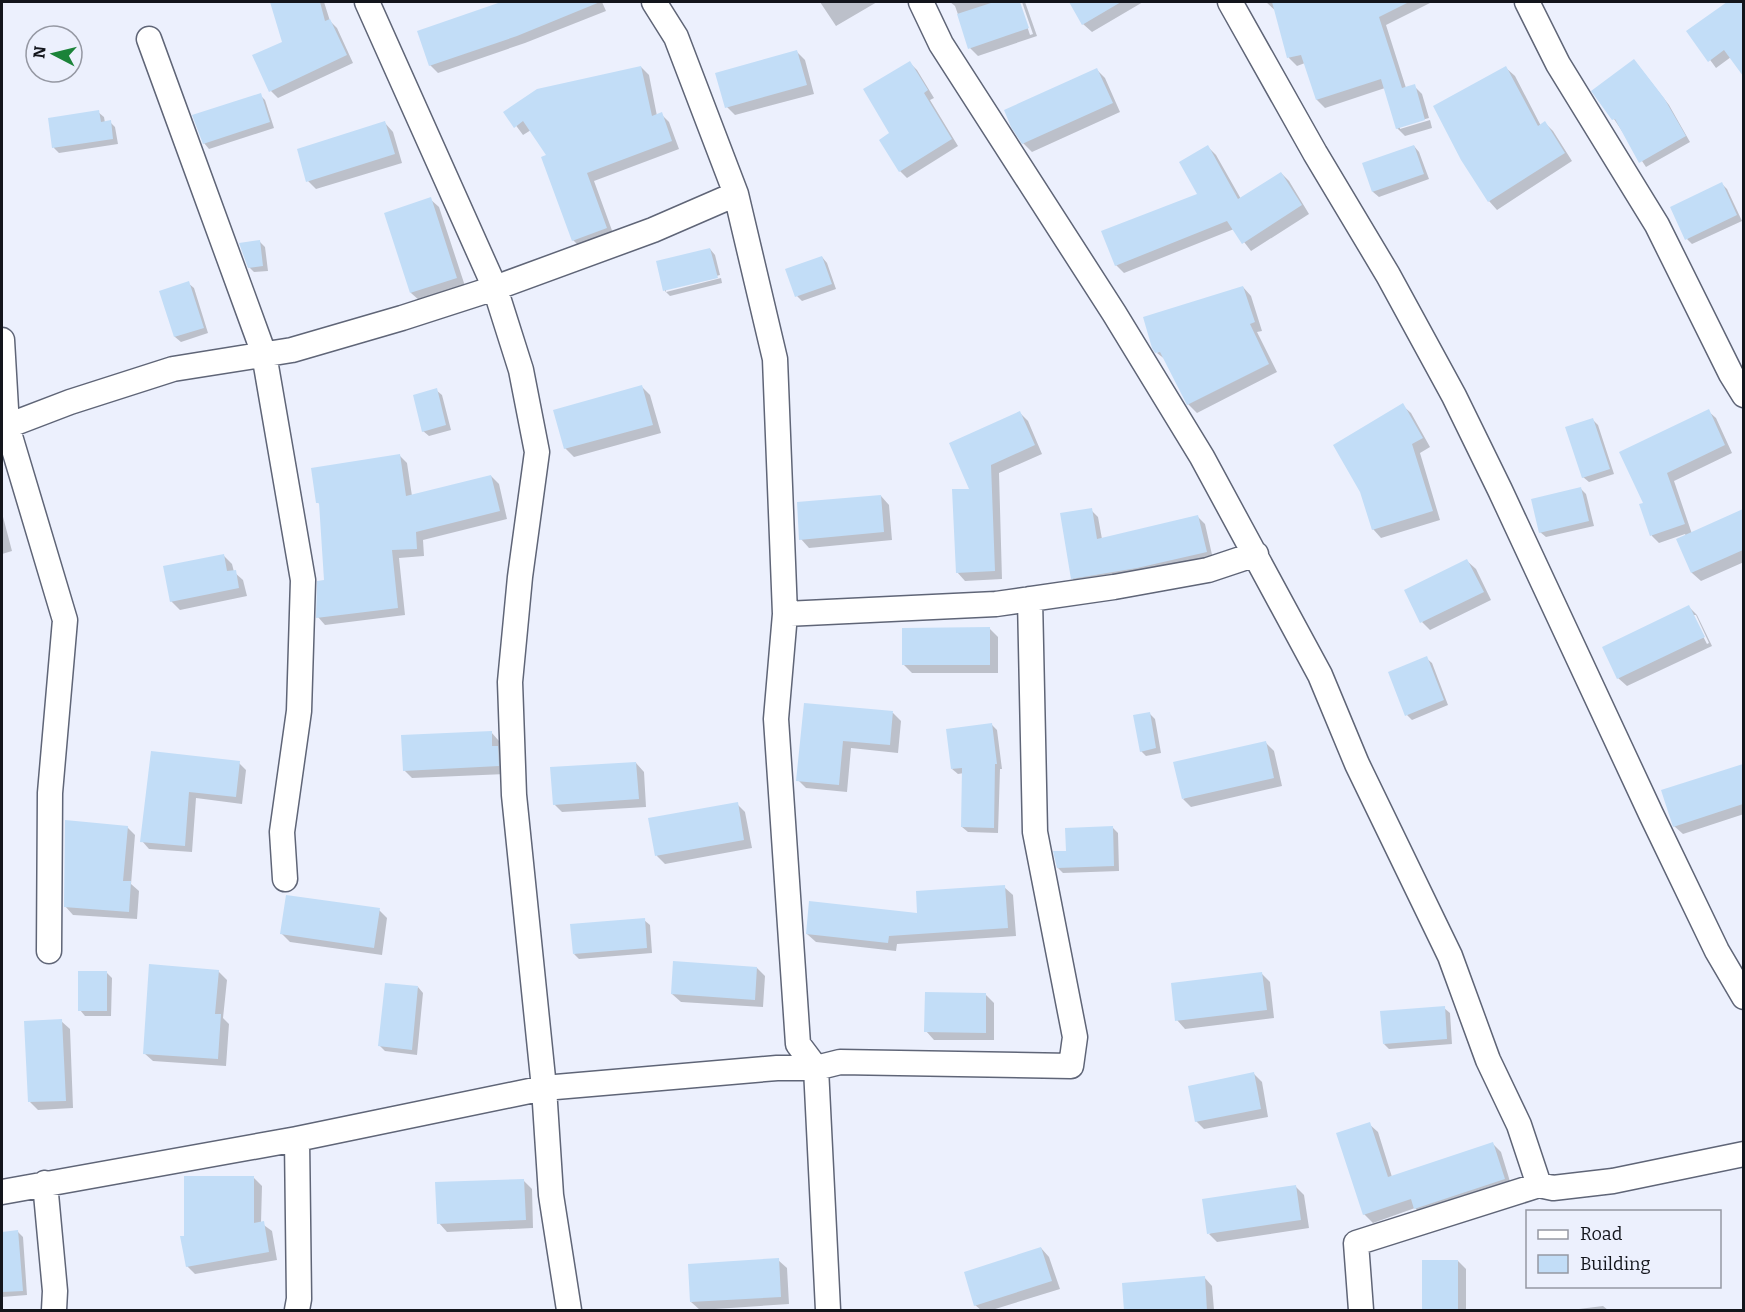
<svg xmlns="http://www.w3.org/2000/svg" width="1745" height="1312" font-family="Bitter,serif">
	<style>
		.shadow { fill: #0003; fill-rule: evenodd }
		.building { fill: #c2ddf7 }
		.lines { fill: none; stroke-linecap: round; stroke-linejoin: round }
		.minor-casing { stroke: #5f6577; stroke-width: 27 }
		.minor { stroke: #fff; stroke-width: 24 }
	</style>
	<rect width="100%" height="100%" fill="#ecf0fd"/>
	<path class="shadow" d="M272 2H324L330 21 337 28 353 63 278 98 271 91 283 42Z
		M505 2H602L606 11 525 43 438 73 430 65 418 32Z
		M820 2H877L836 26Z
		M950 2H1019L1030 35 1033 34 1022 2H1025L1037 36 978 56 970 48 955 6Z
		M1070 2H1143L1092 32 1083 24Z
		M1266 2H1432L1386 25 1406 88 1414 86 1422 94 1429 118 1400 126V129L1430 120 1432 128 1405 136 1397 128 1385 88 1325 108 1317 100 1305 63 1297 66 1289 58 1277 12Z
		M1730 2H1744V73L1731 57 1716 68 1689 31Z
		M797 52 805 60 814 94 735 115 727 107Z
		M1634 60 1669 105 1690 142 1646 167 1614 119Z
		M910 63 917 70 934 98 930 100 958 146 907 178 900 171 891 134Z
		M641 67 649 75 657 116 661 114 669 122 679 149 594 181 614 236 581 248 573 240 548 156 531 130 523 135 506 112Z
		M1506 68 1515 76 1541 126 1545 123 1553 131 1572 161 1497 210 1489 201Z
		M1097 70 1105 78 1120 112 1032 152 1023 143Z
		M260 95 265 100 274 128 209 149 204 143Z
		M98 112 104 117 105 123 110 122 115 127 118 144 59 153 54 148 50 119Z
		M385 123 393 132 402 163 316 189 308 181Z
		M1414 146 1419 152 1429 179 1379 197 1373 192 1364 164Z
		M1208 147 1216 155 1241 199 1281 173 1289 181 1309 214 1251 251 1234 229 1124 273 1116 265 1199 194Z
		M1722 184 1727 189 1742 221 1692 244 1687 239Z
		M430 199 439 207 465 286 420 301 411 293Z
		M260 242 265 247 268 271 254 272 249 267Z
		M710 249 715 255 720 275 666 289V292L665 291 658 262Z
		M822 257 827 263 836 289 802 301 797 296Z
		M721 278 722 283 670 296 666 292Z
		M188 283 194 288 208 333 181 342 175 337 161 292Z
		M1243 287 1251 296 1262 331 1257 332 1277 372 1197 413 1188 404 1166 360 1157 353Z
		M642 387 650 395 661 433 574 457 565 448Z
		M436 390 442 395 451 430 429 436 423 431Z
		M1402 405 1411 413 1430 447 1420 453 1440 520 1381 538 1373 529Z
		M1708 411 1716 418 1732 453 1674 481 1692 534 1744 511V562L1701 581 1692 573 1678 540 1686 536 1685 534 1659 543 1652 536 1641 505 1645 503Z
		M1020 413 1028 421 1042 454 999 473 1002 579 965 581 957 572 971 490Z
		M1593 420 1598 425 1614 474 1589 482 1583 477Z
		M399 455 407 463 412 496 491 476 499 484 507 519 423 540 424 556 399 558 405 615 325 625 318 617 326 581 321 505 317 502Z
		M1581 489 1586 494 1594 526 1546 537 1540 532Z
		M881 496 889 505 892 540 809 548 801 539Z
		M1091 510 1098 517 1102 539 1198 517 1205 524 1213 559 1079 585 1072 578Z
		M2 513 12 551 2 554Z
		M224 556 232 564 234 572 243 580 247 596 180 610 171 601Z
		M1467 561 1476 569 1491 600 1430 630 1422 622Z
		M1689 607 1697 615 1712 646 1627 686 1618 678ZM1692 615H1696L1709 643 1707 644Z
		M990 629 998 637V673H912L904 665Z
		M1426 658 1432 663 1448 705 1412 720 1407 715Z
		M805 704 893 713 901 721 898 753 851 748 847 792 806 788 798 780Z
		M1149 713 1155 719 1161 753 1146 756 1141 751Z
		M992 725 997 730 1002 769H1000L998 833 968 832 962 827 964 773 958 774 952 769Z
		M491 732 499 741 500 749 506 756V774L412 778 404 770Z
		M1266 743 1274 751 1282 786 1191 807 1183 799Z
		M239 763 246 770 242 804 196 798 192 852 149 849 142 841 145 808Z
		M636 763 644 772 646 807 562 812 554 804Z
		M1744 765V814L1683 834 1674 826 1663 791Z
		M737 804 745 812 752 848 665 864 657 856 650 819Z
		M127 827 135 835 131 884 139 891 137 919 73 915 65 906Z
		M1113 828 1118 833 1119 871 1063 873 1058 868 1068 852Z
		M1004 887 1013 895 1016 936 897 944 896 951 816 942 807 934 919 914Z
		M379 910 387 918 382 955 290 942 282 934Z
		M644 920 650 925 652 953 579 959 574 954Z
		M757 968 765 976 763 1007 681 1002 672 994Z
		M218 971 227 980 223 1018 229 1024 226 1066 153 1061 144 1053Z
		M107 973 112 978 111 1016H85L80 1010Z
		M1262 974 1270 982 1274 1018 1185 1029 1177 1020Z
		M418 987 423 993 417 1055 385 1051 380 1046Z
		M986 995 994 1003V1040H934L926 1031Z
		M1444 1008 1450 1013 1452 1044 1389 1049 1384 1044Z
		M61 1021 70 1029 73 1108 38 1110 30 1102Z
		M1254 1074 1262 1082 1268 1117 1204 1129 1196 1121Z
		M1369 1124 1378 1132 1392 1177 1493 1144 1501 1152 1512 1188 1423 1216 1415 1208 1373 1223 1364 1214Z
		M254 1178 262 1186 261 1223 272 1231 277 1260 195 1274 187 1266Z
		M523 1180 532 1189 533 1228 447 1232 439 1223Z
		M1296 1187 1304 1195 1309 1228 1217 1242 1209 1234Z
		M18 1232 23 1237 27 1295 2 1297V1233Z
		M1041 1248 1049 1257 1060 1289 992 1310H981L975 1305Z
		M778 1260 787 1268 789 1304 700 1310 691 1302Z
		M1458 1261 1466 1269V1310H1423Z
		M1204 1277 1212 1286 1214 1310H1125Z
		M1603 1306 1608 1310H1571Z"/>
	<path class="building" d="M270 2H320L325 21 330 19 347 55 269 92 252 55 282 42Z
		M501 2H600L517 36 429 66 417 31Z
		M994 2H1020L1029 28 968 49 957 14Z
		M1069 2H1121L1082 25Z
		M1272 2H1409L1379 17 1402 88 1415 84 1425 120 1396 129 1381 79 1316 100 1301 55 1287 58Z
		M1727 2H1743V76L1724 50 1708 62 1686 31Z
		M797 50 807 85 725 108 715 73Z
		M1634 59 1664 98 1686 136 1639 163 1615 119 1612 120 1591 91Z
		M910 61 928 90 924 93 952 139 899 172 879 140 889 133 863 89Z
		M641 66 652 116 662 112 672 141 587 173 607 228 572 241 541 157 546 155 523 121 514 128 503 112 537 89Z
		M1506 66 1538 126 1545 121 1565 153 1488 202 1461 160 1433 106Z
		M1097 68 1113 103 1022 144 1011 127 1004 110Z
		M261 93 270 122 203 144 192 115Z
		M99 110 101 122 111 120 113 139 52 148 48 118Z
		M385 121 395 154 306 182 297 149Z
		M1208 145 1238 199 1281 172 1302 205 1242 244 1227 221 1115 266 1101 231 1197 194 1179 162Z
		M1414 145 1424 174 1372 192 1362 163Z
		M1722 182 1737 215 1685 240 1670 207Z
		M431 197 457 278 410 293 384 213Z
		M260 240 263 266 248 268 239 243Z
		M710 248 718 278 663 291 656 261Z
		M822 256 832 284 795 297 785 269Z
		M189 281 204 328 174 337 159 291Z
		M1243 286 1255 322 1250 324 1269 364 1187 405 1160 352 1155 353 1152 348 1143 317Z
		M642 385 653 425 564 449 553 410Z
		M437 388 446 425 422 432 413 395Z
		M1403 403 1423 438 1412 444 1433 511 1372 530 1360 492 1333 445Z
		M1709 409 1725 445 1667 473 1685 524 1650 536 1639 504 1643 503 1619 452Z
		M1020 411 1035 445 991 465 995 571 956 573 952 489H969L949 443Z
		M1593 418 1610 469 1582 478 1565 427Z
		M400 454 406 496 491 475 500 511 416 532 417 549 392 550 398 608 316 618 317 581 324 580 319 503H316L311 468Z
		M1581 487 1589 521 1539 533 1531 499Z
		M881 495 884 532 799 540 797 502Z
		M1092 508 1097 539 1198 515 1207 552 1137 568 1071 579 1060 513Z
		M1743 509V550L1691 573 1676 539Z
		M224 554 227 571 236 570 239 588 170 602 163 566Z
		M1467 559 1484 592 1420 623 1404 590Z
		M1689 605 1705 637 1617 679 1602 647Z
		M990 627V665H902V628Z
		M1427 656 1444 700 1405 716 1388 672Z
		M804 703 893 711 890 745 843 741 839 785 796 781Z
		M1150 712 1156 748 1140 752 1133 715Z
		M992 723 997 764H995L994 828 961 827 962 768 951 769 946 729Z
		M492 731V746H498L499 766 403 771 401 735Z
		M1266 741 1274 778 1182 799 1173 762Z
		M151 751 240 761 236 797 189 792 185 846 140 842Z
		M636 762 639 799 553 805 550 767Z
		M1743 764V804L1673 827 1661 790Z
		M738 802 744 840 655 856 648 818Z
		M65 820 128 826 123 881H131L129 912 64 907Z
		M1113 826 1114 866 1057 868 1053 851H1066L1065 828Z
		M1005 885 1008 928 889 936 888 943 806 934 809 901 917 913 916 891Z
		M286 895 380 908 374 948 280 934Z
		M645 918 647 948 573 954 570 924Z
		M673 961 757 967 755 1000 671 994Z
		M149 964 219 970 215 1014H221L218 1059 143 1054Z
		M78 971H107V1011H78Z
		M1262 972 1267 1010 1175 1021 1171 983Z
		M385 983 418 986 412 1050 378 1046Z
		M925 992 986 993V1033L924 1032Z
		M1445 1006 1447 1039 1383 1044 1380 1011Z
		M62 1019 66 1101 28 1102 24 1021Z
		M1254 1072 1261 1109 1195 1122 1188 1086Z
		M1370 1122 1388 1177 1493 1142 1505 1179 1414 1209 1411 1199 1363 1215 1336 1133Z
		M184 1176H254V1223L264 1221 269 1252 186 1267 180 1236H184Z
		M524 1179 526 1220 437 1224 435 1182Z
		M1296 1185 1301 1220 1207 1234 1202 1199Z
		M18 1230 23 1291 2 1292V1232Z
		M1041 1247 1052 1281 974 1306 964 1272Z
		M779 1258 781 1297 690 1302 688 1264Z
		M1422 1260H1458V1311H1422Z
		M1205 1276 1207 1311H1124L1122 1283Z"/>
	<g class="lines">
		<defs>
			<path id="minor" d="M654 2 676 37 736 194 775 359 785 614 996 604 1114 587 1208 570 1256 554
				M921 2 941 44 1114 313 1202 457 1320 675 1357 764 1450 956 1488 1060 1519 1125 1539 1185
				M1230 2 1315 153 1388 275 1454 396 1500 490 1651 814 1717 951 1744 997
				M1527 2 1558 64 1657 225 1731 374 1744 395
				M149 39 264 354 303 580 299 711 282 832 285 879
				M2 340 7 426 65 620 50 793 49 951
				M2 428 70 402 173 369 292 350 402 318 495 288 367 2
				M297 1139 299 1299 297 1310
				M45 1183 55 1291 54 1310
				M2 1192 297 1139 544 1088 777 1068H816L798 1044 776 719 785 614
				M569 1310 551 1195 544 1088 514 795 510 682 520 577 537 452 521 370 495 288 653 230 736 194
				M828 1310 816 1068 840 1062 1071 1066 1075 1037 1035 832 1030 599
				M1361 1310 1356 1243 1539 1185 1553 1188 1613 1181 1744 1154"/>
		</defs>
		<use href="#minor" class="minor-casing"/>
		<use href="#minor" class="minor"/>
	</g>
	<rect width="1745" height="1312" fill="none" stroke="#13151c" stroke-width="6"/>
	<rect x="1526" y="1210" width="195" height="78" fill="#ecf0fd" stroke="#9598a3" stroke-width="1.5"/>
	<rect x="1538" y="1230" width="30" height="9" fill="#ffffff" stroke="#9598a3" stroke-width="1.5"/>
	<text x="1580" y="1240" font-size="18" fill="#13151c">Road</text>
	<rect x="1538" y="1255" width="30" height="18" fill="#c2ddf7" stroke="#9598a3" stroke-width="1.5"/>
	<text x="1580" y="1270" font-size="18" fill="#13151c">Building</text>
	<g transform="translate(54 54) rotate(277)"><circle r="28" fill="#ecf0fd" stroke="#9598a3" stroke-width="1.5"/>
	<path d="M0-4.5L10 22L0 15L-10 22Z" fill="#1b8339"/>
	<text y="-9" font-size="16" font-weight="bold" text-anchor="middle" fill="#13151c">N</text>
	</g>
</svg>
